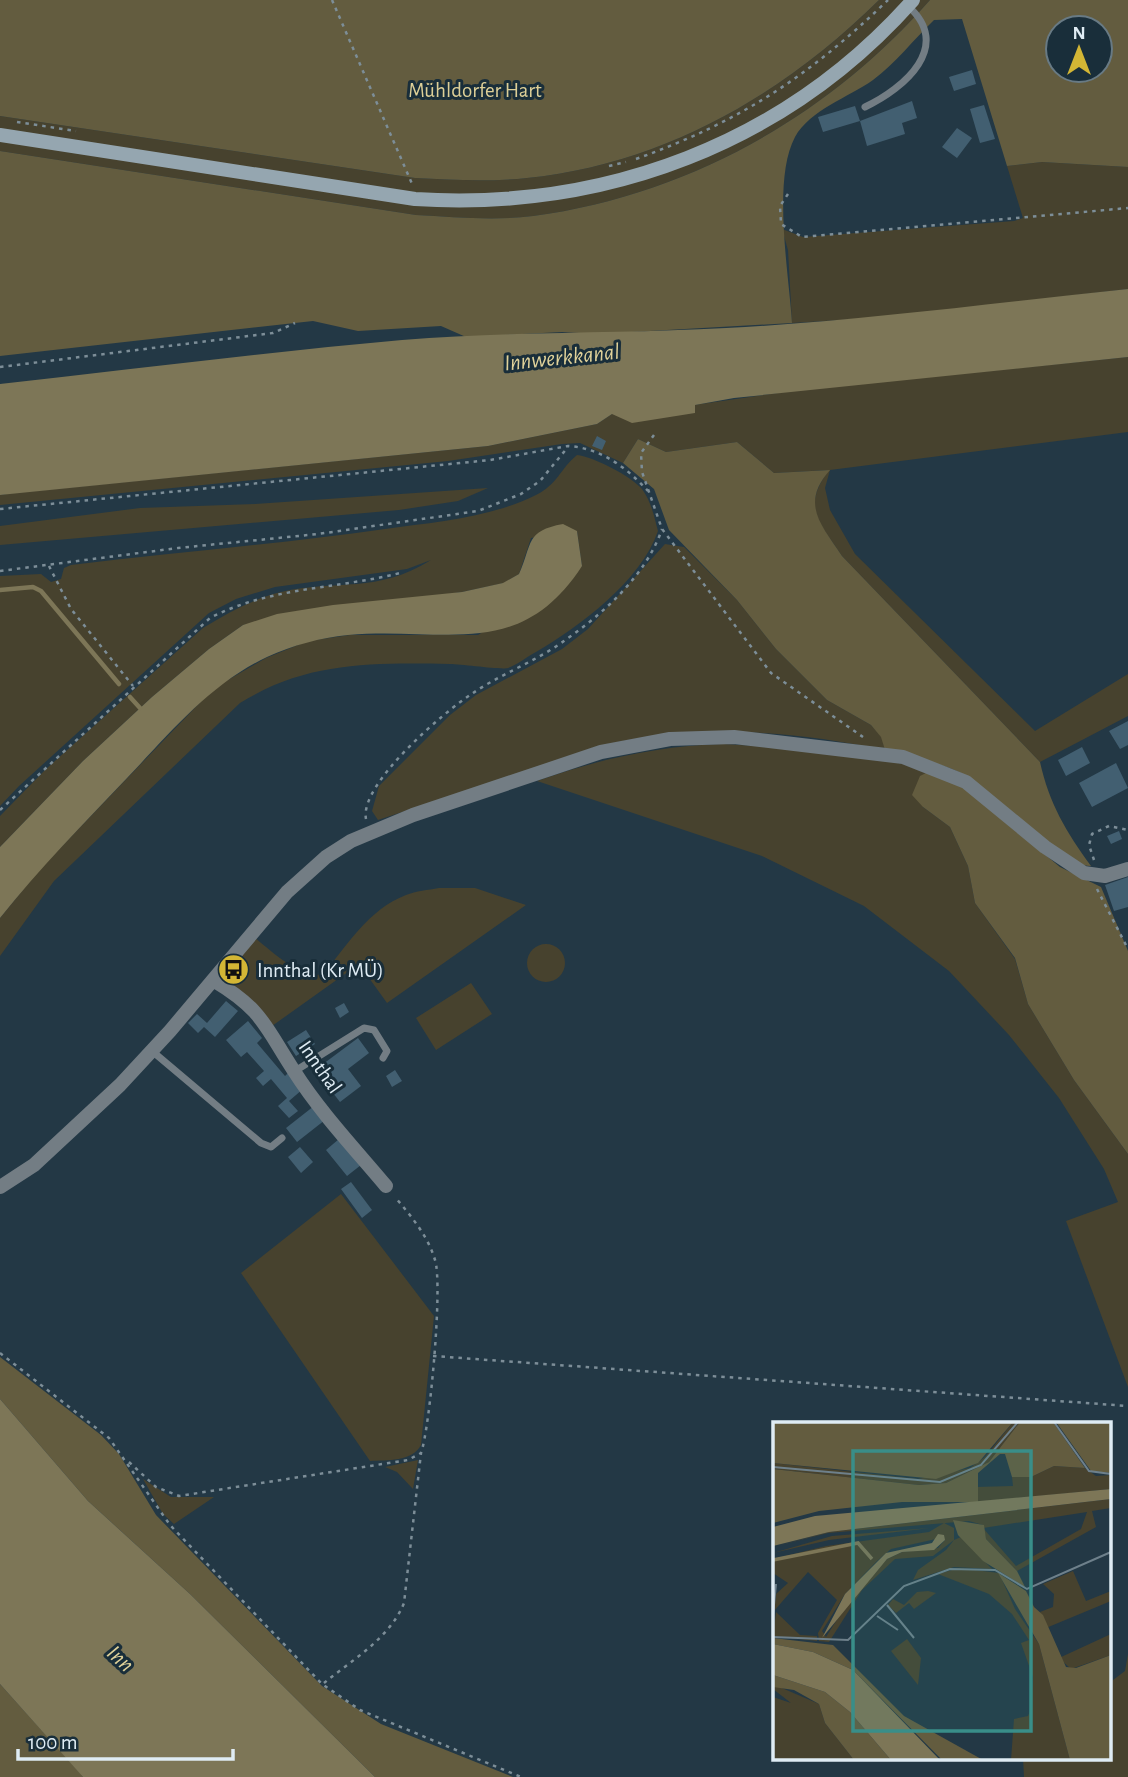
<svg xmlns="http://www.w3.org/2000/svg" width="1128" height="1777" font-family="'Alegreya Sans',sans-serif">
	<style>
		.green { fill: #47422e }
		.forest { fill: #635c3f; fill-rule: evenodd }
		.water { fill: #7d7657 }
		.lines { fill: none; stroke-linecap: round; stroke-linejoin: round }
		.stream { stroke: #7d7657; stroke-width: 4.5 }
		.building { fill: #425f71 }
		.path { stroke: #7d8e98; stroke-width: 2.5; stroke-dasharray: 3.5 5; stroke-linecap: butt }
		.service { stroke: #737d84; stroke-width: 7 }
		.minor { stroke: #737d84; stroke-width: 14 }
		.secondary { stroke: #95a6b0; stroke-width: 14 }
		.labels { text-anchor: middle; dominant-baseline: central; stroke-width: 6; stroke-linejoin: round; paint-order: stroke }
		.park-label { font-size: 21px; fill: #ddcf97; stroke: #192e3a }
		.poi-label { font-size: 21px; fill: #dfecf4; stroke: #192e3a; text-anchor: start }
		.street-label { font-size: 21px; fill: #dfecf4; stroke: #192e3a }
		.water-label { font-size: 23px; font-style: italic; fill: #e0d29a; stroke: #192e3a }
		.inset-river { fill: none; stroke: #7d7657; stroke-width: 3.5 }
		.inset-road { fill: none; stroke: #6e808b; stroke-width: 2 }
		.view { fill: #398e89; fill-opacity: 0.15; stroke: #398e89; stroke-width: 3.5 }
		.inset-edge { fill: none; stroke: #dfecf4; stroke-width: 3.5 }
	</style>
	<rect width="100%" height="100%" fill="#233845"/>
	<path class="green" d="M879 0H930C827 117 688 195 533 216 494 221 454 217 416 215L0 151V116L415 178C452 180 489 182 527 178 663 164 783 95 879 0Z
		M1042 162 1128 167V289L889 317 792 323 788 250 782 229 803 237 1014 221 1023 218 1007 166Z
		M1128 357V432L830 470 825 488 830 510 855 554 1035 731 1128 674V716L1040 762 842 556C819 521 801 508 829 470L774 473 737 442 666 452 638 439 623 463 580 443 562 444 448 461 0 505V495L14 493 488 446 597 424 612 414 695 413 694 405 799 390Z
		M577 455C594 457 631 476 642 489 651 501 654 516 658 531 641 581 580 626 536 652 528 656 517 665 508 668 501 670 462 664 450 664 373 663 308 661 240 703L54 881 0 956V918L39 870 214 688 266 658 308 641 350 635H478L582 566 577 531 531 538 519 574 504 583 462 592 243 625 209 649 152 697 83 761 0 847V816L46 769 203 628C227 613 253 599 281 592 337 579 377 594 431 560L407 569 275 587 236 599 209 613 19 786 0 806V576L41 574 51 582 61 579 64 568 71 565C176 552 281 544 385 529 435 522 490 518 536 495 558 484 560 469 577 455Z
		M488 488 458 501 399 510 0 545V526L140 508 255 504Z
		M665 544 684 547 737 600 776 649 827 700 871 725 882 737 885 750C795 731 696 723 605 745L378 820 372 811 379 786 450 715 476 695 562 649 588 629Z
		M723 744C786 748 870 750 928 772L923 807 950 827 968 866 975 903 1015 959 1028 1004 1074 1080 1128 1154V1387L1066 1221 1118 1202 1104 1169 1059 1098 1009 1035 949 971 864 906 762 856 537 781C599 759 657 746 723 744Z
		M439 888H475L526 905 387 1003 359 964 272 1026 245 995 224 979 255 938C275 954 296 975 323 975 346 946 369 909 406 895 416 891 428 890 439 888Z
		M527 963a19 19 0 1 1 38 0a19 19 0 1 1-38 0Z
		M471 983 492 1014 436 1050 416 1018Z
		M341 1194 434 1316 421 1445C412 1462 387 1460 370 1461L241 1273Z
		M418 1460 413 1489 397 1472 385 1467Z
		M143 1479 171 1497H214L174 1524 163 1514Z
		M1128 1654V1777H1024L1023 1758H1109V1683L1125 1671Z"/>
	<path class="forest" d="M0 0H879C783 95 663 164 527 178 489 182 452 180 415 178L0 116Z
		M930 0H1128V167L1042 162 1007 166 962 19 934 20C914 39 895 64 873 80 849 97 810 110 795 137 772 180 789 274 792 323L597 334 562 332 466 337 441 326 358 331 313 321 0 356V151L416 215C454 217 494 221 533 216 688 195 827 117 930 0ZM1058 28H1100V70H1058Z
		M638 439 666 452 737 442 774 473 830 470C800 504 821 524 842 556L1040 762C1049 803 1066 832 1091 866 1067 868 992 793 968 777 949 764 908 757 885 750L881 737 871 725 827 700 776 649 737 600 669 530 654 489 623 463Z
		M928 772 964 788 1060 867 1101 887 1128 951V1154L1074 1080 1028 1004 1015 958 975 903 968 866 950 827 923 807 912 795 920 776Z
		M0 1357 101 1435 119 1454 156 1515 322 1686 381 1724 513 1777H375L190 1594 88 1501 0 1399Z
		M0 1684 80 1773 83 1777H0Z"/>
	<path class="water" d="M1128 289V357L734 398 695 405V413L632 423 612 414 597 424 488 446 0 495V384C134 369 268 352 402 340 510 331 618 334 726 328 861 321 994 303 1128 289Z
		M563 524 577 531 582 566C519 663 443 626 348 635 320 638 293 645 267 657 210 684 171 732 128 777 84 823 40 868 0 918V847L83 761 152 697 209 649 243 625 277 614 333 605 462 592 503 583 519 574C533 543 525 531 563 524Z
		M0 1399 88 1501 190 1594 375 1777H83L0 1684Z"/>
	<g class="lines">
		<path class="stream" d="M0 590 33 587 41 591 119 684
			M130 697 140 708"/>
	</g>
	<path class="building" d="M972 70 976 84 954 91 949 77Z
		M912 101 917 118 902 123 905 134 867 146 860 121 823 132 818 117 855 106 860 121Z
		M984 105 995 139 980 143 970 109Z
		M957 128 972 138 957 158 942 147Z
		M597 436 606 441 602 450 592 446Z
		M1128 721V745L1120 749 1109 731Z
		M1082 747 1090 763 1066 776 1058 760Z
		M1116 763 1128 788 1092 807 1079 783Z
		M1119 831 1122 839 1111 844 1107 836Z
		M1128 877V907L1114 911 1105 885Z
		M226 1001 238 1011 215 1037 204 1027 198 1033 188 1023 197 1014 207 1023Z
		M344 1003 349 1012 340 1018 335 1008Z
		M248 1021 262 1038 257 1043 285 1076 288 1073 303 1089 289 1101 298 1111 289 1118 278 1106 287 1098 271 1079 263 1086 256 1078 264 1071 247 1052 241 1057 226 1040Z
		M306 1030 315 1044 296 1056 287 1042Z
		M358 1038 369 1053 348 1069 361 1086 340 1102 315 1070Z
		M395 1070 402 1081 392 1087 386 1076Z
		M314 1106 325 1120 297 1142 286 1128Z
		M339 1139 361 1165 347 1176 326 1150Z
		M300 1147 313 1162 301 1173 288 1157Z
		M351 1182 372 1210 362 1218 341 1189Z"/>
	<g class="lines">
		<path class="path" d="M332 0 413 186
			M17 122 76 131
			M636 159C741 121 808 77 888 0
			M609 166 626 162
			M788 194 780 206 781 224 802 237 1128 208
			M0 367 273 333 295 323
			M654 435 641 453 642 472 662 529 771 673 863 737
			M0 509 490 460 568 446C601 448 627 468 648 491
			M49 566 71 609 133 686
			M0 571 178 548 318 534 478 511 521 494 540 481 568 447
			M0 810 210 618C269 587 337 589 400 573
			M366 819C359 784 445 711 473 693 501 674 534 662 561 643 602 615 646 576 662 529
			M1094 860 1089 845 1092 834 1109 826 1128 830
			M1097 889 1128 949
			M0 1353 109 1438 170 1525 322 1684 360 1710 521 1777
			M433 1356 1128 1406
			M129 1462 156 1487 179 1496 408 1460 421 1453C430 1428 443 1284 435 1260 428 1236 411 1216 395 1197
			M324 1683C352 1660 390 1638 404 1603L421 1453"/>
		<path class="service" d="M865 107C905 88 953 46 908 6
			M152 1051 261 1143 271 1147 282 1138
			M295 1071 364 1028 374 1030 387 1051 383 1058"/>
		<path class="minor" d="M213 980C263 1010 264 1025 294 1071 320 1112 355 1149 386 1186
			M0 1187 34 1165 120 1085 170 1031 287 892 326 857 351 841 413 815 601 752 670 739 734 737 903 757 966 782 1045 847 1084 873 1105 876 1128 869"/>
		<path class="secondary" d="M0 135 415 199C605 211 785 144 913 0"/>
	</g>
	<defs>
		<symbol id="bus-disc" viewBox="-11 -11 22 22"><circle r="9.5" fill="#d3b635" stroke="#192e3a"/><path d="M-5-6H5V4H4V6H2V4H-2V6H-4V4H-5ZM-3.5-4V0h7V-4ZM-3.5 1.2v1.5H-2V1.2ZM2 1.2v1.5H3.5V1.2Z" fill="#111"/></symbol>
	</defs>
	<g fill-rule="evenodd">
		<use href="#bus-disc" x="216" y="952" width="35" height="35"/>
	</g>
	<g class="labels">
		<g class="park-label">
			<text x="475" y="90">Mühldorfer Hart</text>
		</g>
		<g class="poi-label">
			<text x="257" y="970">Innthal (Kr MÜ)</text>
		</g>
		<g class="street-label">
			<text transform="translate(320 1067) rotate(55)">Innthal</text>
		</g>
		<g class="water-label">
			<text transform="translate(562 358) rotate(-6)">Innwerkkanal</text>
			<text transform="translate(120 1659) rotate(43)">Inn</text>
		</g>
	</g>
	<g transform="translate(773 1422)">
		<rect width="338" height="338" fill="#233845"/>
		<path d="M240 0H247L216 40 173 61 146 63 0 47V41L145 57 197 46 212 35ZM281 44 312 46 323 54 338 53V67L205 80 203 65 240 64 239 55H258ZM338 77V86L319 89 323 105 244 149 213 117 210 103 196 99 55 111 0 125 56 110ZM314 90 308 107 243 144 210 106ZM171 101 181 106V118L188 115 219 147 181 145 140 158 145 148 173 128 181 118 160 134 122 137 89 168 56 220 46 219 45 211 64 178 35 150 1 189 3 172 15 161 0 151V137L53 124 156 110ZM163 117 172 118 165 126 129 130 114 137 77 177 53 215 49 209 72 172 104 139 118 127ZM157 106 56 118 0 131 59 114ZM186 146 226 151 242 187 266 222 297 338H238L241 297 255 294 258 287 260 255 248 221 256 218 239 192 216 172 165 152ZM300 149 313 179 338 169V179L273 206 267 190 280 185 281 172 270 162ZM155 169 163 171 141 187 136 181 123 191 115 183 120 177 131 183 144 170ZM3 190 27 213 44 214V219L0 214ZM338 212V233L298 247 286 236ZM134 217 148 236 145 263 118 229ZM2 263 46 282 52 301 81 338H0V275L18 281 0 267Z" fill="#47422e" fill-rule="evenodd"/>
		<path d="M0 0H240L205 41 163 57 0 41ZM247 0H280L312 46 281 44 258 55H239L232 32H227L205 51V80H129L46 89 0 101V47L146 63 173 61 216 40ZM283 0H338V51L318 49ZM180 98 211 103 213 117 244 149 252 165 210 139 185 113ZM225 151 253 169 261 185 270 193 293 245 303 246 338 233V338H297L266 222ZM0 216 60 223 131 294 210 338H169L80 248 40 230 0 222ZM0 253 52 270 77 290 118 338H81L52 301 46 282 21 268 0 265Z" fill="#635c3f"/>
		<path d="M338 67V77L56 110 0 124V105L42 94ZM165 112 171 113 172 118 161 128 129 130 114 137 49 216 72 172 113 131 159 121ZM0 222 40 230 80 248 167 338H118L77 290 52 270 0 253Z" fill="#7d7657"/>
		<path class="inset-river" d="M0 138 85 121 99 137"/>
		<path class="inset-road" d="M281 0 316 49 338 52M0 45 167 60 208 43 245 0M114 183 141 216M0 193 3 162M104 194 125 208M0 215 75 218 131 164 177 147 222 148 254 167 338 130"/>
		<path class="view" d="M80 29H258V309H80Z"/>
		<rect width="338" height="338" class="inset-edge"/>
	</g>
	<g transform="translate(1079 49)"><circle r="33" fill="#192e3a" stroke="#687a84" stroke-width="2"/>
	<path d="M0-5L12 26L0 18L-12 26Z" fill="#d3b635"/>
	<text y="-10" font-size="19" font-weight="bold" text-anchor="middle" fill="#dfecf4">N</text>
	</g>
	<path d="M18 1749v10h215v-10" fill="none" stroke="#dfecf4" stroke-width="3.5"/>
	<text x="28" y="1749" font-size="21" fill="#dfecf4" stroke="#192e3a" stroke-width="5" paint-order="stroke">100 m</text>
</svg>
